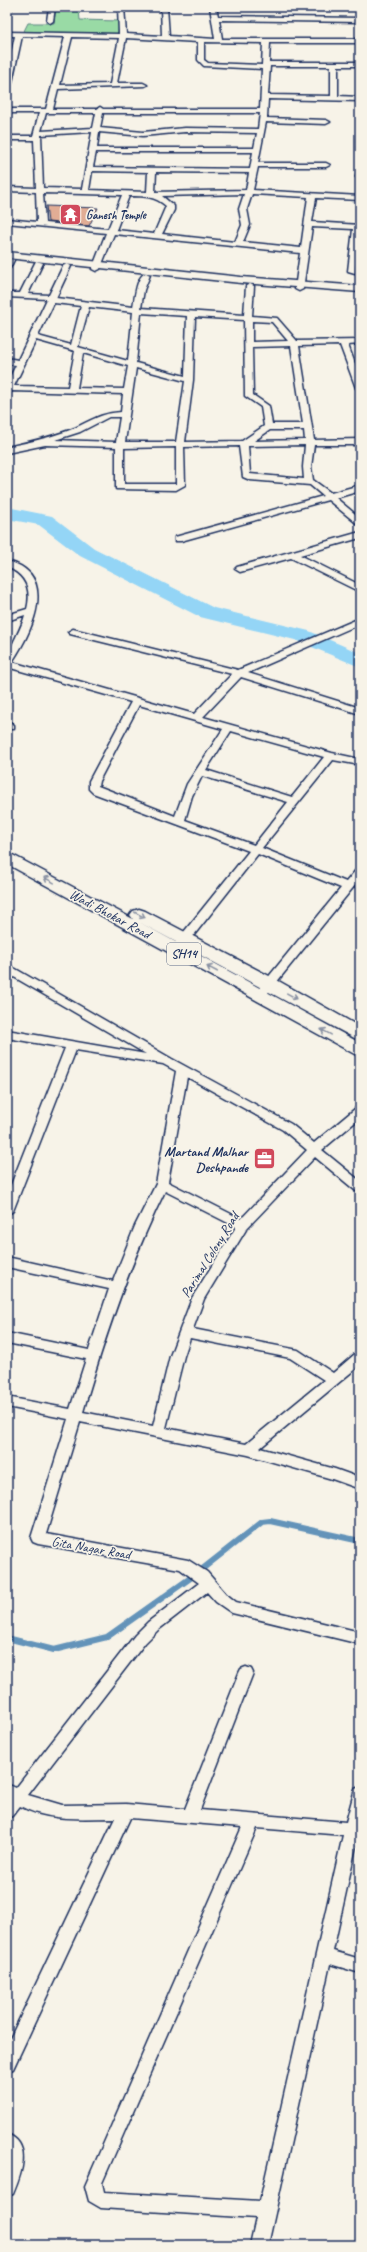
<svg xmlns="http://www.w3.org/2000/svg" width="367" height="2252" font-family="Caveat,sans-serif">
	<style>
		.green { fill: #99daa5; stroke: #5a8482 }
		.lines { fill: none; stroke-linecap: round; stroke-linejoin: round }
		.stream { stroke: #6493b9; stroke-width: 6 }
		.river { fill: #94d5f6; fill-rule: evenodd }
		.building { fill: #e1ad95; stroke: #1b2f5e }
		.minor-casing { stroke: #1b2f5e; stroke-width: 3 }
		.tertiary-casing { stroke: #1b2f5e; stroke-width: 3 }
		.primary-casing { stroke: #1b2f5e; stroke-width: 3 }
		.minor { fill: #f7f3e8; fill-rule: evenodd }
		.tertiary { fill: #f7f3e8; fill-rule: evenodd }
		.primary { fill: #f7f3e8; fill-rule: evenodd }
		.oneway { stroke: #8991a3 }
		.labels { text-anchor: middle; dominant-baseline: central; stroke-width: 3.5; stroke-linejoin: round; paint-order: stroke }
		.far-poi-label { font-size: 12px; font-weight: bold; fill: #1b2f5e; stroke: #f7f3e8; text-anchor: start }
		.shield { fill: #f7f3e8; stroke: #5d6a87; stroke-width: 1 }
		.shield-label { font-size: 13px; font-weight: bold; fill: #1b2f5e }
		.street-label { font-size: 14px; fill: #1b2f5e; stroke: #f7f3e8 }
		.poi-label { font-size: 14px; font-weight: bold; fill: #1b2f5e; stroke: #f7f3e8; text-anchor: end }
	</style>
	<rect width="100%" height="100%" fill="#f7f3e8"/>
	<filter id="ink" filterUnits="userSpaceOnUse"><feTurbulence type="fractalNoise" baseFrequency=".025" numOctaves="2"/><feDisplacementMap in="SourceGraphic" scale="8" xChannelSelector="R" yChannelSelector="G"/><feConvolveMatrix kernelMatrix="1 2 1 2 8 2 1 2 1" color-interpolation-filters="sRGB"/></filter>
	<g filter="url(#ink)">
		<path class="green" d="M56 9 79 10 80 20 119 21 118 34 23 33 28 23H54Z"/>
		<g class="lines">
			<path class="stream" d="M7 1638 54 1650 107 1637 196 1574 262 1522 270 1521 360 1541"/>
			<path class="river" d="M7 507 52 516 94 548 214 608 309 631 360 653V667L295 640 200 617 80 556 39 525 7 519Z"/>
		</g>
		<path class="building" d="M46 206 98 208 89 226 48 222Z"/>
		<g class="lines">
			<defs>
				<path id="minor" d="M7 7H13L7 14Z
					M49 7H55L53 21 50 23 47 21Z
					M118 7H124L126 34 162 36 161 7H167L169 36 215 39 210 7H216L218 16 360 18V22L219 20 222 39H360V43H270L269 62H360V66H338V96L360 97V101L268 99 267 118 326 120 330 122 326 124 266 122 258 163H326L330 165 326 167H258L253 190 360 196V200L316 198 312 222 360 225 355 273 348 271 353 229 312 227 303 289 299 291 295 289 300 253 114 234 100 269 96 271 92 269 106 233 7 223V219L37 222 36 192 7 191V187L36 188 34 140H7V136H33L39 113H7V109H46L65 37 22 36 11 87 7 89V72L15 36H7V32L119 34ZM72 37 119 38 110 84 60 85ZM126 38 198 42V60L204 66 262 69 260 109H103L100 107 97 109H53L58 89 145 86 147 85 143 83H117ZM204 42 263 43 262 65 208 63 204 60ZM270 66H331V96L268 95ZM46 113H96L93 128 41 131ZM103 113H260L258 129 185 128 143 132 100 128ZM92 132 82 189 43 188 41 135ZM99 132 143 136 185 132 257 133 254 148H97ZM96 152H253L250 169 93 167ZM92 171 148 172 147 192 89 190ZM156 172 249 173 246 190 155 192ZM43 193 122 195 108 229 45 223ZM244 194 239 209 242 225 235 242 162 234 174 210V206L162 196ZM252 194 308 197 301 248 243 242 250 225 247 209ZM129 196C144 196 155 196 166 206L154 234 116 230Z
					M357 173H360V179L356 177Z
					M7 258 14 260 10 268H7Z
					M36 261 43 263 28 294 49 295 63 266 67 264 71 266 56 298 133 307C135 298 136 276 146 273L150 275 144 290 141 308 244 315 246 286 250 284 254 286 252 316 277 318 297 341 360 340V344L348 345 360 377V391L356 388 340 345 299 346 314 440 360 439V445H314L311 467 313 480 331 493 360 485V491L336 498 360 518V526L328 500 181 541H175V537L323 496 310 485 250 480 243 477 239 446 184 447 185 485 176 490 116 489V447L45 445 7 453V447C30 442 53 437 75 428 92 420 101 413 121 412L123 394 12 391 7 395V383L16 365 7 364V358L18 360 47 299 7 297V293H20ZM54 303 81 306 71 345 38 336ZM89 307 133 312 128 361 78 347ZM141 313 187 316 185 376 136 363ZM195 317 244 320 245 396 261 407 264 426 242 441 185 442 193 380ZM252 321 272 322 288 341 252 342ZM36 340 75 351 68 387 14 386ZM291 346 303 424H272L269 406 253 395 252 347ZM83 353 128 366 124 389 77 388ZM136 368 185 381 176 442H125ZM109 417H120L116 442 55 440 80 432ZM270 430H304L305 440 254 441ZM305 445 303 467 304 479 250 474 248 446ZM176 447V484H124V448Z
					M360 532V538L300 555 360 585V592L291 558 240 572 235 569 237 567Z
					M7 561C60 574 32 632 12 662L194 714 232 674 70 634 68 632 73 629 238 670 360 618V624L248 673 360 708V714L241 677 203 717 332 753 360 759V765L333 760 262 848 346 882 356 870 360 869V879L267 994 263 995 257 991 341 888 258 854 183 949H175L173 946 175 943 249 851 93 793 89 789V781L131 702 7 667C7 648 20 634 25 615L7 621V615L27 609C32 589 26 575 7 567ZM139 705 223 729 187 784 175 816 98 786 99 781ZM231 731 324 757 292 797 206 770ZM202 776 288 802 254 845 185 820 192 796Z
					M7 720 14 725V729H7Z
					M7 964 172 1059 291 1124 314 1143 356 1108 360 1107V1118L322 1150 360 1181V1192L356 1191 315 1157 247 1228 204 1299 193 1329 298 1350 333 1373 355 1354 360 1353V1365L260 1448 335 1469 360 1478V1489L332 1479 248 1455 80 1422 46 1534 188 1560 207 1572 226 1594 236 1602 360 1632V1644L232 1613 216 1602 207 1592 158 1630 145 1643 28 1795 62 1805 126 1804 185 1809 239 1673 241 1669 246 1667 251 1669 253 1673 200 1810 346 1822 355 1789 360 1787V1828L333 1951 360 1959V1973L330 1964 268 2245H250L256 2218 101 2208 89 2201 85 2186 242 1827 130 1818 13 2069 7 2071V2045L115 1818C83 1818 49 1822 20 1806L12 1816 7 1818V1784L16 1788 135 1635 148 1622 199 1583 180 1569 38 1544 33 1542 31 1538 68 1419 7 1407V1397L70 1409 86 1359 7 1343V1333L89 1350 109 1289 7 1267V1257L113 1281 135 1226 156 1184 176 1071 163 1064 76 1050 13 1211 7 1215V1195L65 1048 7 1038V1030L146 1054 7 973ZM187 1077 283 1130 307 1150 241 1219 168 1182ZM165 1191 236 1227 192 1298 170 1356 153 1426 83 1412C105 1336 130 1262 165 1191ZM190 1338 290 1358 324 1380 246 1444 166 1428 184 1356ZM257 1828 343 1835 260 2201 104 2192 102 2183Z
					M7 2134C33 2144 21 2175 13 2194L7 2196Z"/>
				<path id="tertiary" d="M7 252 241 277 360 286V292L241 283 7 258Z"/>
				<path id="primary" d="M7 852 133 919 130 915 133 911 139 909 145 911 275 979 360 1027V1041L137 921 360 1043V1057L7 864Z"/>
			</defs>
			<use href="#minor" class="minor-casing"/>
			<use href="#tertiary" class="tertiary-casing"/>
			<use href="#primary" class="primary-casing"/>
			<use href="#minor" class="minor"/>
			<use href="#tertiary" class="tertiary"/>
			<use href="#primary" class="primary"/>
		</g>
		<defs><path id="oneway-shaft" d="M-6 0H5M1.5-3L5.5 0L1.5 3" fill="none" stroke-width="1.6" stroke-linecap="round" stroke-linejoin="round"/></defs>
		<g class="oneway">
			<use href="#oneway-shaft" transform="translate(49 880) rotate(-151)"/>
			<use href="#oneway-shaft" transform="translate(140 915) rotate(28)"/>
			<use href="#oneway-shaft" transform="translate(212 969) rotate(-152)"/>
			<use href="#oneway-shaft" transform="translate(292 996) rotate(29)"/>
			<use href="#oneway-shaft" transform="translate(326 1032) rotate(-151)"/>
		</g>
	</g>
	<defs>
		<symbol id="temple-square" viewBox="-11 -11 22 22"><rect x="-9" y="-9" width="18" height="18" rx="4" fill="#d1495b" stroke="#f7f3e8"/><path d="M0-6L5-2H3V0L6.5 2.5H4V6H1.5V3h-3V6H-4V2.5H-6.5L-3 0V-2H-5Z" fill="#fff"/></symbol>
		<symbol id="office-square" viewBox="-11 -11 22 22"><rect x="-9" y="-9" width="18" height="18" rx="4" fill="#d1495b" stroke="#f7f3e8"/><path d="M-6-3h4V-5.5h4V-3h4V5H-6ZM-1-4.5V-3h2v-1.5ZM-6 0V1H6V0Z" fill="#fff"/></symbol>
	</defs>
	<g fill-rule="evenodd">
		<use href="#temple-square" x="58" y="202" width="25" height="25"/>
		<use href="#office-square" x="252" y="1146" width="25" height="25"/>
	</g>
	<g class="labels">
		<g class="far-poi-label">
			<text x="86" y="215">Ganesh Temple</text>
		</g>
		<rect class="shield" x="167" y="943" width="34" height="22" rx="3"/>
		<g class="shield-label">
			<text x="184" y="954">SH14</text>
		</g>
		<g class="street-label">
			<text transform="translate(110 914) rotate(28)">Wadi Bhokar Road</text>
			<text transform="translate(210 1255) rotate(-58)">Parimal Colony Road</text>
			<text transform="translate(91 1548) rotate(10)">Gita Nagar Road</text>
		</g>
		<g class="poi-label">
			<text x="248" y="1151">Martand Malhar<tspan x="248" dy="16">Deshpande</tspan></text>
		</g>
	</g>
	<rect width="367" height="2252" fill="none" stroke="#f7f3e8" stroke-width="24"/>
	<rect x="12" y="12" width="343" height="2228" fill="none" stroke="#1b2f5e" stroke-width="1.5" filter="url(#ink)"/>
</svg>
